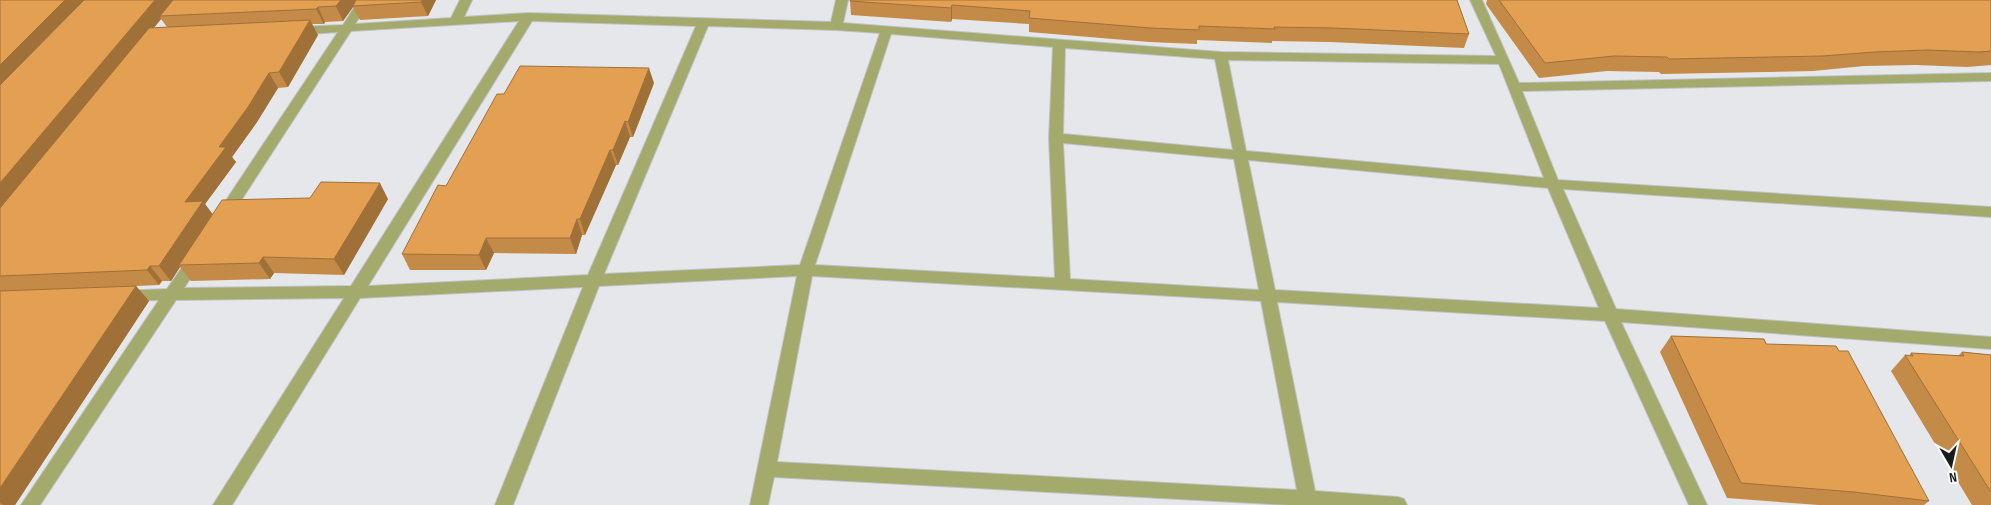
<svg xmlns="http://www.w3.org/2000/svg" width="1991" height="505" font-family="'Sofia Sans Condensed',sans-serif">
	<style>
		.lines { fill: none; stroke-linecap: round; stroke-linejoin: round }
		.street-casing { stroke: #c0c2c6; stroke-width: 2 }
		.street { fill: #a4a96c; fill-rule: evenodd }
		.wall { fill: #c48a47; fill-rule: evenodd }
		.shaded-wall { fill: #a07039 }
		.building { fill: #e4a052; stroke: #a07039 }
	</style>
	<rect width="100%" height="100%" fill="#e5e7eb"/>
	<g class="lines">
		<defs>
			<path id="street" d="M359 0H371L355 24 451 18 460 0H472L464 17 528 13 831 22 836 0H848L843 23 1221 52 1496 56 1470 0H1482L1519 83 1991 73V81L1522 91 1558 180 1991 207V217L1563 189 1616 309 1991 337V349L1621 322 1707 505H1689L1605 321 1277 302 1315 491 1398 497 1404 499 1407 505H1290L774 477 768 505H750L797 276 599 286 513 505H495L583 287 360 298 232 505H213L344 298 176 300 40 505H21L159 300 124 301 119 299 116 295 119 291 167 289 192 253 197 252 202 253 205 257 184 288 351 286 519 21 351 31 229 219H219L217 215 219 211 338 32 295 35 289 31 295 27 343 25ZM532 21 696 26 588 275 368 286ZM708 26 836 30 880 33 800 265 604 274ZM891 34 1053 47 1049 138 1055 278 815 265ZM1065 48 1215 59 1233 150 1063 134ZM1228 60 1499 64 1544 178 1246 151ZM1063 143 1234 159 1259 290 1070 279ZM1248 160 1548 188 1599 308 1275 290ZM812 276 1261 301 1297 490 777 462Z"/>
		</defs>
		<use href="#street" class="street-casing"/>
		<use href="#street" class="street"/>
	</g>
	<path class="wall" d="M0 0H436L428 16 360 20 353 7 343 21 325 22 324 24H312L318 35 288 87 278 88 257 122 232 157 236 162 205 204 213 215 388 199 344 275 274 273 270 279 191 281 180 267 171 281H162L159 285 136 286 149 301 15 505H0ZM161 19 167 27 154 28Z
		M1457 0 1469 34 1464 48 1329 42 1272 41V43L1197 40V44L1149 42 1029 32V24L952 19 951 22 851 15 850 1Z
		M1487 0H1991V65L1967 67 1916 65 1864 66 1813 71 1661 74 1659 72 1607 71 1539 78 1486 4Z
		M654 83 633 137H630L618 165H616L585 235H582L576 254 494 253 486 270H410L402 254 446 186 504 94Z
		M1671 336 1766 344 1929 501 1924 505H1819L1727 498 1660 352Z
		M1962 352 1991 355V505H1972L1891 371 1905 355 1909 356 1911 353 1958 356Z"/>
	<path class="shaded-wall" d="M65 0H89L0 91V65Z
		M155 0H177L160 16 161 19 0 214V183Z
		M341 0H358L353 6V7L343 21 336 6Z
		M422 0H436L428 16 421 2Z
		M952 5V19L951 22V8Z
		M318 7 325 22 324 24 316 9Z
		M310 20 318 35 288 87 279 72Z
		M649 68 654 83 633 137 628 122Z
		M269 73 278 88 257 122 232 157 236 162 205 204 214 216 179 265 180 267 171 281 159 266 185 202 219 147Z
		M625 121 630 137 618 165 613 150Z
		M610 150 616 165 585 235 580 219Z
		M380 183 388 199 344 275 334 259Z
		M577 219 582 235 576 254 570 238Z
		M486 238 494 253 486 270 479 255Z
		M263 257 274 273 270 279 259 263Z
		M150 266 162 281 159 285 147 270Z
		M136 286 149 301 15 505H3L0 503V488Z"/>
	<path class="building" d="M0 0H65L0 65Z
		M84 0H155L0 183V85Z
		M173 0H341L336 6 318 7 316 9 160 16Z
		M356 0H422L421 2 353 6Z
		M850 0H1457L1469 34 1333 28 1274 27 1275 29 1199 26V30L1151 28 1029 18 1030 11 952 5 951 8 850 1Z
		M1499 0H1991V51L1979 52 1927 50 1874 52 1823 56 1669 59 1667 57 1614 56 1545 63Z
		M310 20 279 72 269 73 248 107 219 147H226L185 202 203 201 159 266H150L147 270 0 276V208L149 28Z
		M520 66 649 68 628 122 625 121 613 150H610L580 219H577L570 238H486L479 255 402 254 438 185 446 186 497 94H504Z
		M321 182 380 183 334 259 263 257 259 263 179 265 222 200 310 198Z
		M136 286 0 488V291Z
		M1671 336 1764 339 1766 344 1836 346 1839 351H1848L1929 501 1854 492 1741 483Z
		M1962 352 1991 355V492L1905 355 1913 356 1911 353 1964 356Z"/>
	<g transform="translate(1951 465) rotate(171)" stroke="#ffffff" stroke-width="4" paint-order="stroke">
	<path d="M0-4L9 19L0 12L-9 19Z" fill="#1a1b1c"/>
	<text y="-8" font-size="14" font-weight="bold" text-anchor="middle" fill="#1a1b1c">N</text>
	</g>
</svg>
